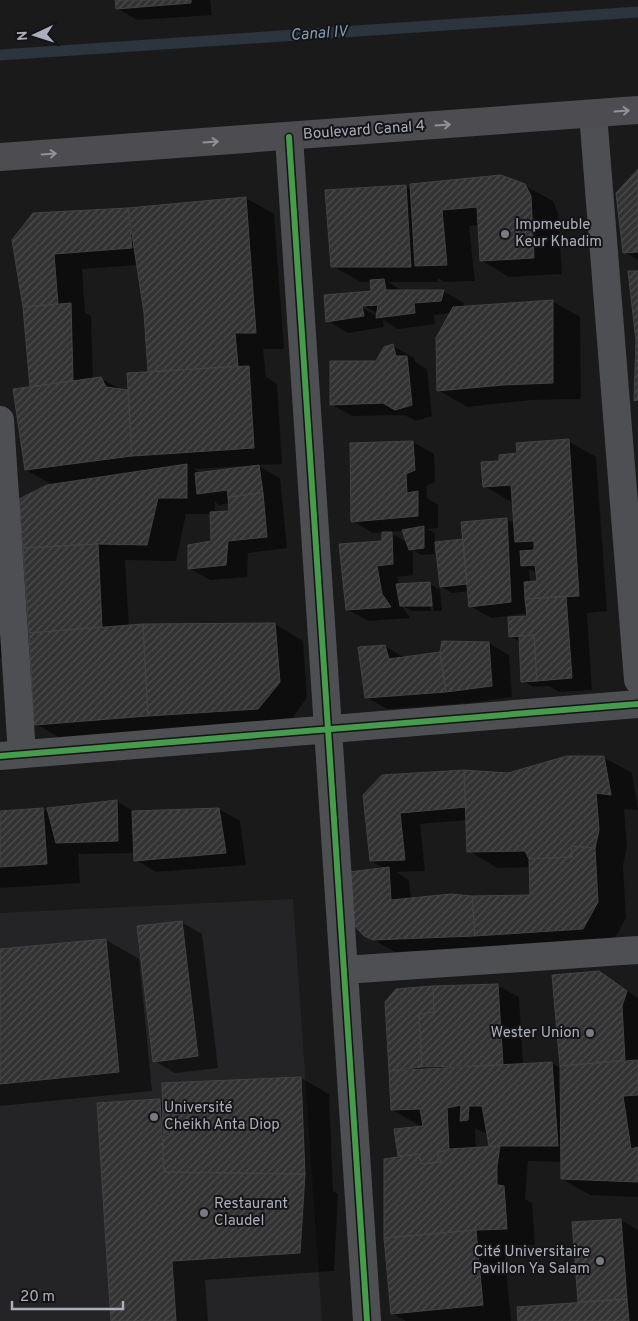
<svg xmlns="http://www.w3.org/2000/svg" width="638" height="1321" font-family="Overpass,sans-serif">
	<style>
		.built { fill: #242426 }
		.shadow { fill: #0007; fill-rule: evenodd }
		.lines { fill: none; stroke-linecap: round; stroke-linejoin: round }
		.stream { stroke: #2c343d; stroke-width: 11 }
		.building { fill: url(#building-hatch); stroke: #424346 }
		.street { stroke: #4e4f53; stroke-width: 28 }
		.secondary { stroke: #4d4d51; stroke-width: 28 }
		.cycleway-casing { stroke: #141416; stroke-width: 9 }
		.cycleway { stroke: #469c4c; stroke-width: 6 }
		.oneway { stroke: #8f929b }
		.poi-dot { fill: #787b83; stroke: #141416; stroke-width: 2 }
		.labels { text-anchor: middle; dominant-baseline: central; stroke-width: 4; stroke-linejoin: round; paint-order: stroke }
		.street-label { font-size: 15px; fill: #abafbb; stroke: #141416 }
		.poi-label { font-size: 15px; fill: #abafbb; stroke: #141416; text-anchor: start }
		.water-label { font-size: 16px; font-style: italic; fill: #829ab6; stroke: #141416 }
	</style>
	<defs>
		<pattern id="building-hatch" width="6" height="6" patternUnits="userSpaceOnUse" patternTransform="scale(1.25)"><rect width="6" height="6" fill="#323232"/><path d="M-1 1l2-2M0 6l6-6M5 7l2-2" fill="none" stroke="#4d4d4e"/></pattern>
	</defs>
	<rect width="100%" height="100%" fill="#1a1a1a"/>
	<path class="built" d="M293 899 322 1321H0V913Z"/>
	<path class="shadow" d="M116 0H210L212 15 137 20 117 8Z
		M638 171V260L624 252Z
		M524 185 553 201 558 213 562 274 509 277 481 260 479 225 469 226 475 281 445 282 438 278V282H388L404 292 443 291 464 303 463 307 552 301 580 317 581 399 532 400 467 407 438 390 451 313 434 315 435 324 398 329 383 320 384 327 348 333 328 321 372 293V282H361L332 266 406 186 412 190ZM357 302 378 314V317L356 304Z
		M246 198 274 214 284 349H263L266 377 277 384 282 464 257 465 280 478 287 548 248 553 247 577 210 580 189 568 212 542 211 514H186L176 561 125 560 129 627 275 624 303 641 307 698 287 725 64 740 36 724 20 500 53 485 26 470 34 387 31 386 24 307 14 240 128 210ZM138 265 145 313 150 373 129 391 122 390 100 378 93 379 91 316 85 313 82 269ZM243 466V468L201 473 194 469ZM215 502 219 505 230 503V512L215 513Z
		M393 346 414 358 415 362 427 369 432 416 416 421 404 415 352 416 331 404Z
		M568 441 596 457 607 611 587 613 592 690 559 692 549 686 533 687 523 681 520 642 510 636 528 617V613L491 618 470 606 469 591 452 593 441 587 464 540 507 519 515 524 513 503 484 486 501 462 518 454ZM529 569 537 573 538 582 530 583Z
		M413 442 434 454 435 482 426 486 427 498 438 505V528L427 529 435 533 434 554 421 555 413 550V575L397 577 399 585 429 583 440 590 442 611H434L431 588H429L431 611H412L401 605 410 618 368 621 347 609 383 542V532L373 533 353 521 352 445ZM404 531 408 543 389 532Z
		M0 598 4 658H0Z
		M489 643 509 655 512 697 468 703 387 709 366 697 385 646 405 658Z
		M603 757 632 773 638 810 624 809 627 847 623 865 626 918 611 945 395 952 365 935 385 869 371 861 364 795 508 775ZM467 820 469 851 497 868 530 867 531 896 411 899 409 880 396 872 425 871 420 824Z
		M116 801 135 812 219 809 240 821 246 865 156 872 136 860 135 853 78 854 80 883 0 888V812L42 809 50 814Z
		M181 922 202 934 218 1068 175 1073 155 1061Z
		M106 940 139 959 152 1091 0 1106V950Z
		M599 972 638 998V1197L590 1195 562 1179V1162L528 1161 525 1199 532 1203 535 1245H504L511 1321H406L392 1313 400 1157 396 1130 423 1127 392 1110 395 1072 390 1070 498 986 519 997 523 1065 552 1063 561 1069ZM475 1128 489 1135 491 1147 476 1148Z
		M301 1078 329 1094 333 1191 338 1194 334 1271 205 1280 208 1321H113L159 1100 164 1103Z
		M621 1220 638 1230V1321H519L579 1303 574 1224Z"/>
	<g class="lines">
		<path class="stream" d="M0 55 638 12"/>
	</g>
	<path class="building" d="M115 0H191V3L116 9Z
		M638 169V252L623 253 616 193Z
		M501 175 525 184 531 196 534 258 480 261 477 207 442 210 447 265 415 266 410 184Z
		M406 185 411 267H331L325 190Z
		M246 197 256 333H235L238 366 148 372 144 313 128 208Z
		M128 208 132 248 54 254 58 304 23 307 12 240 33 213Z
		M628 271H638V341H636Z
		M384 279 386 290H444L441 301 414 303 415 313 376 318 378 305 362 306 364 316 326 322 324 295 371 291 370 280Z
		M553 300V383L503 385 437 391 436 338 453 307Z
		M71 303 73 381 30 387 23 307Z
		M636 341H638V400L634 401Z
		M393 344 396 356H407L412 405 395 410 383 403 330 405V361H376L384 347Z
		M249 366 254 448 132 456 127 373Z
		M101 377 106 387 128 390 132 456 25 470 13 389Z
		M569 439 579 596 525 599 524 582 537 581 535 565 521 566 520 551 534 550V541L515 542 511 485 483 487 481 462 499 461V455L517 453 516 443Z
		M413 441 415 470 406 474 407 493 418 491V516L351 522 350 443Z
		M187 464V498H158L147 545 98 544 23 548 19 499 47 485Z
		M259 465 263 493 228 497 227 490 197 494 195 473Z
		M263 493 267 537 228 541 226 565 188 569V545L211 541 210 512 229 511 228 497Z
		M507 518 511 602 469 607 461 522Z
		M424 526V548L409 550 402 530Z
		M382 532H392L393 564 377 566 382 594 391 607 346 610 339 544 382 541Z
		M463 539 467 584 440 587 435 542Z
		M98 544 102 627 29 633 23 548Z
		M430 582 432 606H400L396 584Z
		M566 596 572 678 537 681 534 635 509 637 508 617 527 616 525 599Z
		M275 623 280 682 258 709 148 716 143 624Z
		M143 624 148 716 34 725 29 633Z
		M534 635 537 681 521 682 519 636Z
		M442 641 489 642 492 686 446 692 440 652Z
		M385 645 389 659 440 652 446 692 365 698 358 647Z
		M567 756H604L611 795 596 793 599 830 595 848 571 846 572 857 529 859 525 851 467 852 464 770 508 773Z
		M464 770 466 807 400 813 405 860 370 861 363 795 382 775Z
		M117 800 118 841 56 843 47 808Z
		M43 808 47 864 0 867V811Z
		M219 808 226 853 134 861 132 811Z
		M571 846 595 848 598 902 583 929 475 936 472 896 530 895 529 859 572 857Z
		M389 867 391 900 451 894 472 896 475 936 373 940 364 936 353 924 349 872Z
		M182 921 198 1056 153 1062 137 926Z
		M106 939 119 1072 0 1084V949Z
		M599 971 627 991 622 1006 625 1060 560 1066 552 975Z
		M498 984 503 1065 422 1067 419 1014 434 1012 433 986Z
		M433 986 434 1012 419 1014 422 1067 389 1071 385 1002 396 989Z
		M638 1060V1095L623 1096 631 1149 638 1147V1182L561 1179 560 1066Z
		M552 1062 558 1146H489L482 1106H469L468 1120 460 1121 461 1105 447 1108 449 1149 437 1153 441 1162 422 1164 418 1154 398 1156 394 1129 423 1126 420 1109 391 1110 389 1071Z
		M301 1077 305 1174 164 1172 162 1083Z
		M160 1099 164 1172 305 1174 300 1253 172 1261 176 1321H111L97 1103Z
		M500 1146 497 1166V1185L504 1186 507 1229 476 1230 384 1238V1159L418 1154 422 1164 441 1162 437 1153 449 1149Z
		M621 1219 627 1299 578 1302 572 1222Z
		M476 1230 483 1305 391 1314 384 1238Z
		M627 1299 629 1321H518L517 1307Z"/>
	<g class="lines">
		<path class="street" d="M593 114 638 680
			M289 137 367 1321
			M0 420 22 754
			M0 756 638 704
			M344 970 638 950"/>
		<path class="secondary" d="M0 157 638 110"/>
		<defs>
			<path id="cycleway" d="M289 137 367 1321
				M0 756 638 704"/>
		</defs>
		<use href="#cycleway" class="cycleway-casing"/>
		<use href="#cycleway" class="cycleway"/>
	</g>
	<defs><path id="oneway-shaft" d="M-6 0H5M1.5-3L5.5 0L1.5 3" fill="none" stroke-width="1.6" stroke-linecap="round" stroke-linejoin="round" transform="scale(1.25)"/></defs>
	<g class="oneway">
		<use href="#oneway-shaft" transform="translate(622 111) rotate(-4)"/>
		<use href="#oneway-shaft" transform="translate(443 125) rotate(-4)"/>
		<use href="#oneway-shaft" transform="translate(211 142) rotate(-4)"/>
		<use href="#oneway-shaft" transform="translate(49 154) rotate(-4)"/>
	</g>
	<g class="poi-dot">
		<circle cx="505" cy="234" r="5"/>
		<circle cx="590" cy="1033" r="5"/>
		<circle cx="154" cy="1117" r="5"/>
		<circle cx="204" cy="1213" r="5"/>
		<circle cx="600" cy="1261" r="5"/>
	</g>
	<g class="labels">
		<g class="street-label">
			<text transform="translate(364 131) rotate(-4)">Boulevard Canal 4</text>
		</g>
		<g class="poi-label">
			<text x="515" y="225">Impmeuble<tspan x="515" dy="17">Keur Khadim</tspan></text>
			<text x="580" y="1033" text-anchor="end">Wester Union</text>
			<text x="164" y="1108">Université<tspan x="164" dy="17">Cheikh Anta Diop</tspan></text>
			<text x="214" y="1204">Restaurant<tspan x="214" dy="17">Claudel</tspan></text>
			<text x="590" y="1252" text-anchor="end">Cité Universitaire<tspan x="590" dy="17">Pavillon Ya Salam</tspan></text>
		</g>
		<g class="water-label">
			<text transform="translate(319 34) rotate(-4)">Canal IV</text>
		</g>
	</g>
	<g transform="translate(35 35) rotate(266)" stroke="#141416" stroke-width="4" paint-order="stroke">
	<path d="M0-4L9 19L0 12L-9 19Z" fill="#abafbb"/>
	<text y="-8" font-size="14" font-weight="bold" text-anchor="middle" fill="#abafbb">N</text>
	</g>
	<path d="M12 1301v8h111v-8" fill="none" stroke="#abafbb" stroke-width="2.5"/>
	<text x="20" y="1301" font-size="15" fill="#abafbb" stroke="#141416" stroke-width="4" paint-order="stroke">20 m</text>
</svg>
